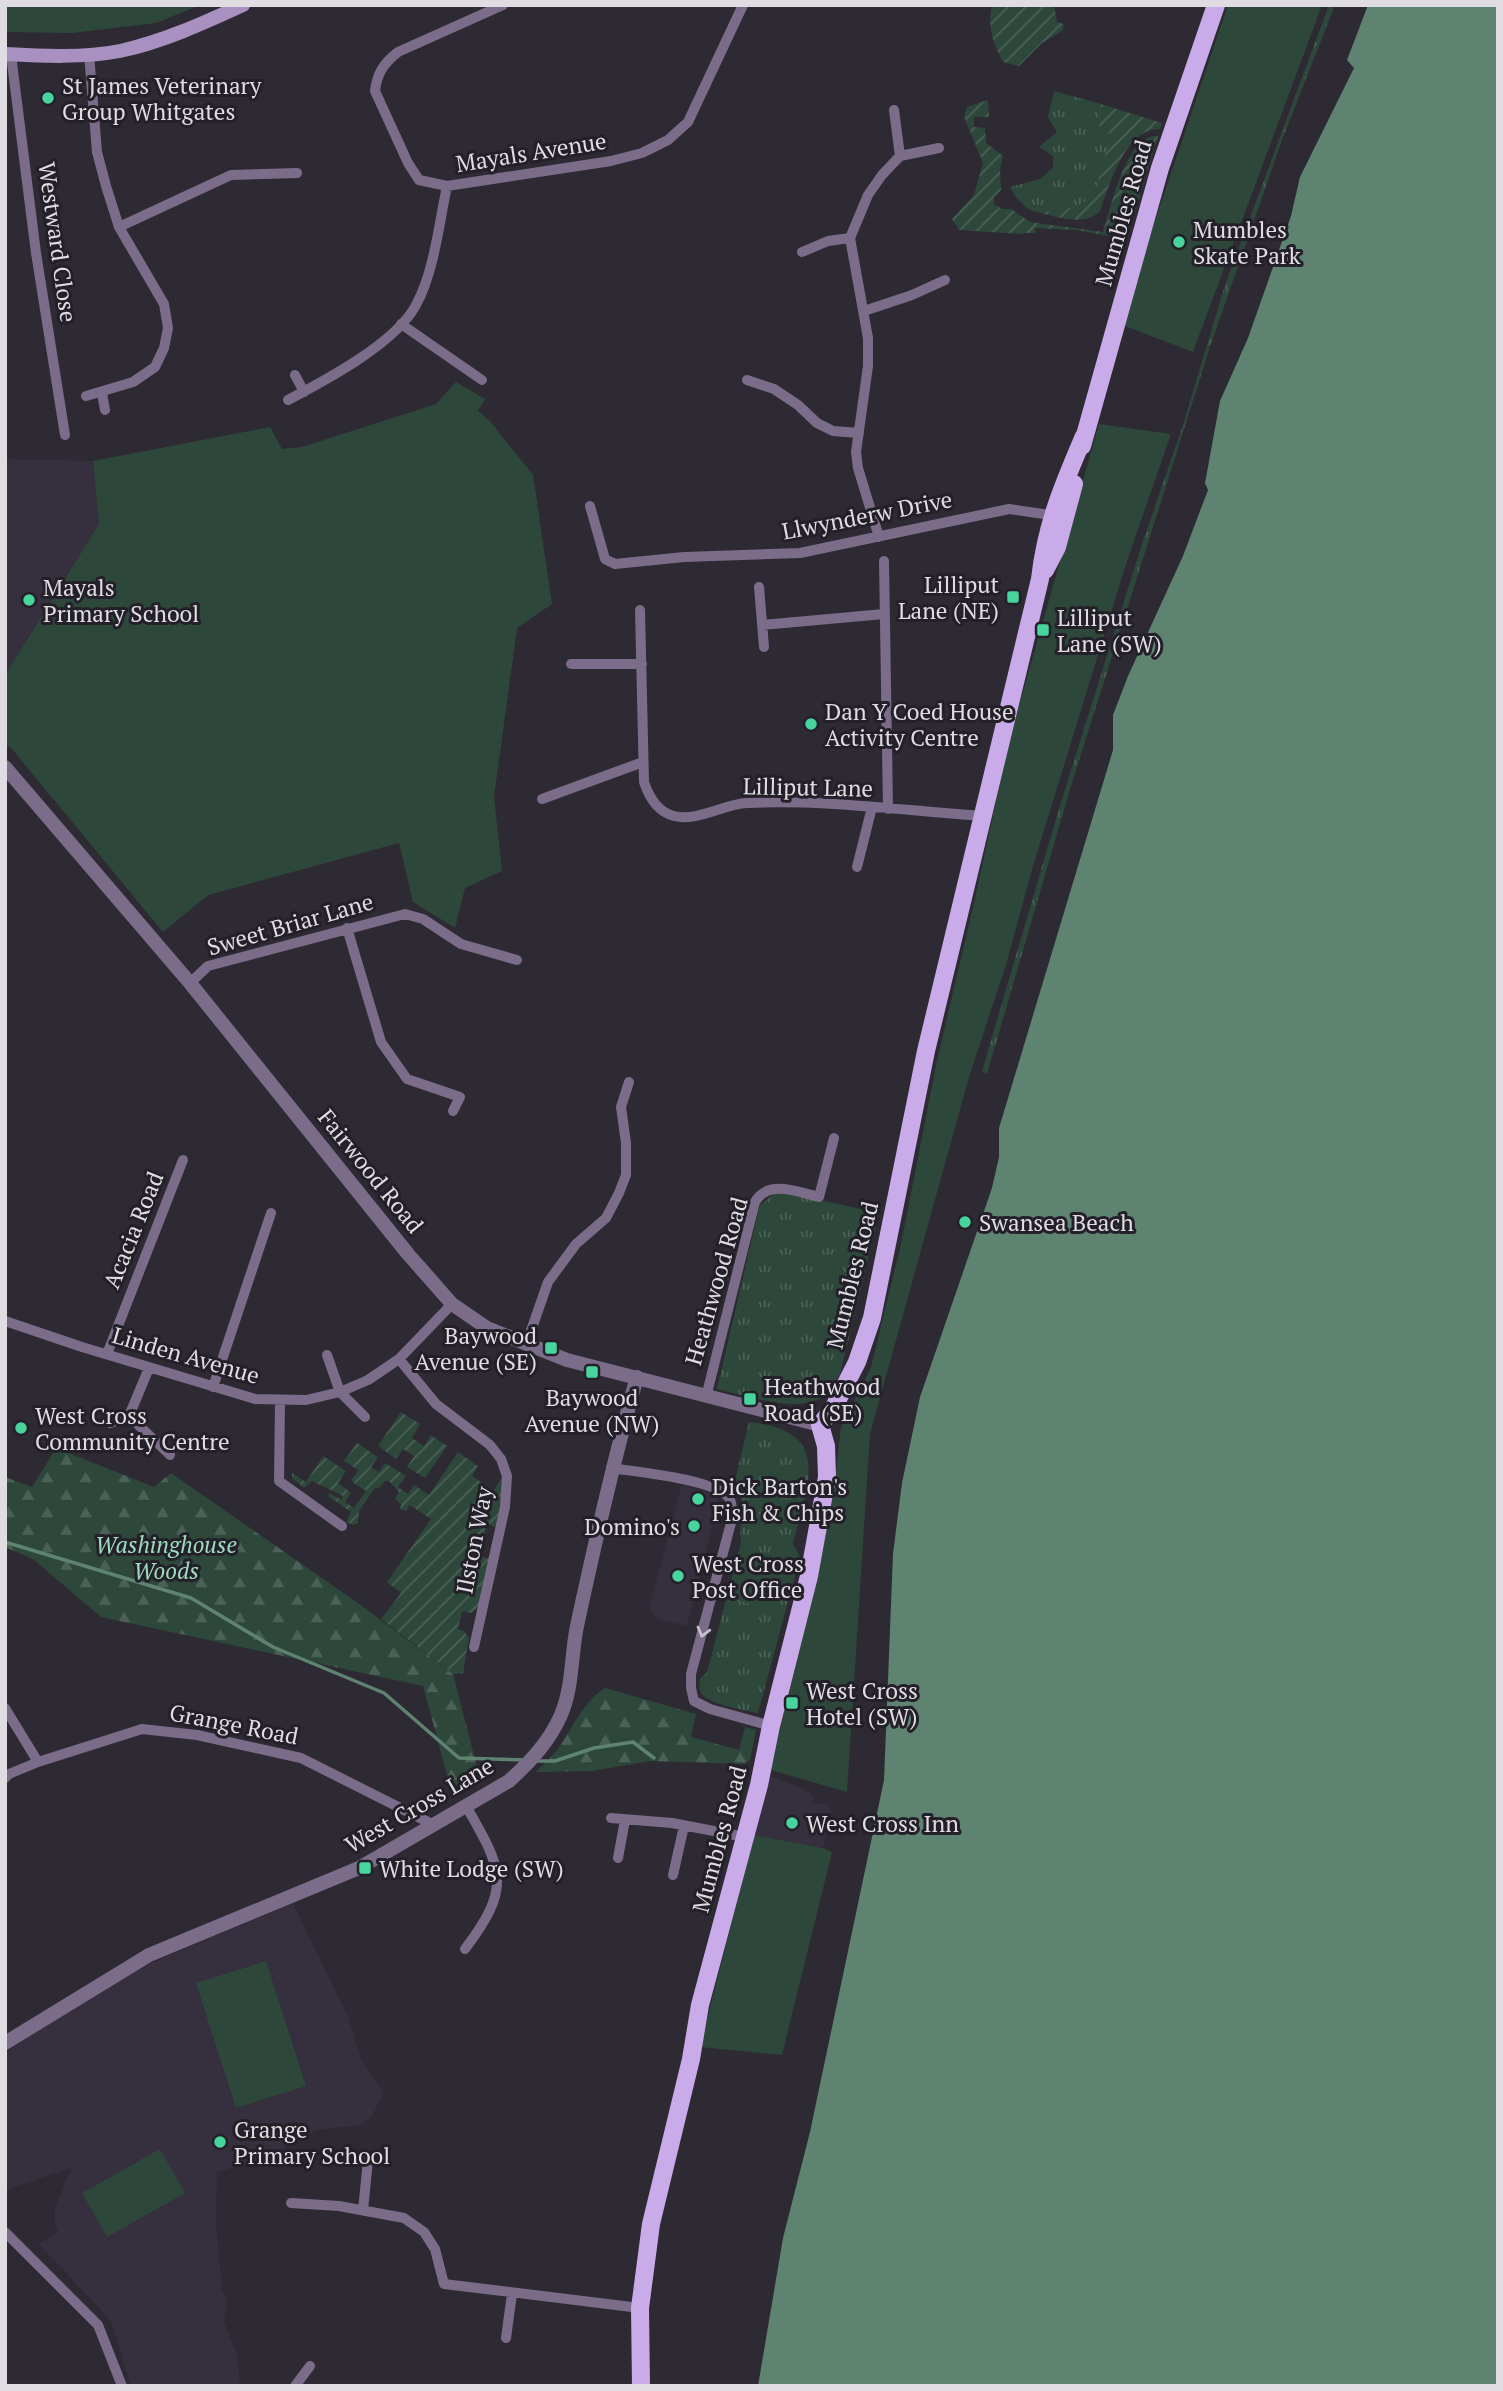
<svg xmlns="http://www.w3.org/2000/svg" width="1503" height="2391" font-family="'PT Serif',serif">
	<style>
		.built { fill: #362f3e }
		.grass { fill: url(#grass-tufts); fill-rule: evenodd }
		.forest { fill: url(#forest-firs) }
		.park { fill: #2d473b }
		.garden { fill: url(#garden-furrows) }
		.water { fill: #5e8371 }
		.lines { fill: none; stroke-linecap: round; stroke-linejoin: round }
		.stream { stroke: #5e8371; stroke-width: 3.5 }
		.minor { stroke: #7b6c8a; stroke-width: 10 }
		.tertiary { stroke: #7b6c8a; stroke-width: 14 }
		.secondary { stroke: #a890c0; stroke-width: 14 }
		.primary { stroke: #caabea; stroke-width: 18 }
		.oneway { stroke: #c6c0cc }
		.poi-dot { fill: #48d49d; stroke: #242029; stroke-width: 2.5 }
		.labels { text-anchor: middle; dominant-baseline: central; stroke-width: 6; stroke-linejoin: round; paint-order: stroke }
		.poi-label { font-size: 23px; fill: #dfdce2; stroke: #242029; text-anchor: start }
		.street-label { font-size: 23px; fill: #dfdce2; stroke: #242029 }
		.park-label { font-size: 23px; font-style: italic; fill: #9cddbe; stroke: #242029 }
	</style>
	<defs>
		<pattern id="grass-tufts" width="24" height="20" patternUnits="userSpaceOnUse" patternTransform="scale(1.75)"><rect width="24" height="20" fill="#2d473b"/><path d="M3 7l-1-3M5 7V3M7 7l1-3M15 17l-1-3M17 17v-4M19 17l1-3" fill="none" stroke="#4b6157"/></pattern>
		<pattern id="forest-firs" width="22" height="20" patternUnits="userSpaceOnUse" patternTransform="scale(1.75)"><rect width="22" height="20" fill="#2d473b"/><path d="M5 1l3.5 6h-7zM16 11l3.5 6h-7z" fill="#4b6157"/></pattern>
		<pattern id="garden-furrows" width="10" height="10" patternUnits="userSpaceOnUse" patternTransform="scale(1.75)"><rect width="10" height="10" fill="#2d473b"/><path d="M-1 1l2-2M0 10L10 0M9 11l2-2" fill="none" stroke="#4b6157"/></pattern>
	</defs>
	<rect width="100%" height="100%" fill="#2e2a33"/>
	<path class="built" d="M5 459 93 461 99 524 5 675Z
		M682 1485 720 1495 687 1626 658 1619 649 1608Z
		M766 1775 802 1788 813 1795V1803L827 1804 831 1810 823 1848 754 1835Z
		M293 1903 348 2017 362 2062 384 2092 372 2116 361 2125 317 2130 265 2158 217 2172 216 2224 222 2291 227 2299 224 2322 237 2356 240 2386H131L111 2321 39 2244 58 2232 55 2225V2209L67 2177 72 2173 70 2168 5 2190V2053L72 2006 123 1975Z"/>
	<path class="grass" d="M1329 5H1335L1282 140 1210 347 1070 789 987 1074 982 1071 1062 799 1142 544 1183 425 1224 288Z
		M1054 91 1101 104 1100 131 1111 134C1107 152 1105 177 1095 193 1085 208 1050 216 1033 211 1023 207 1015 197 1010 187L1040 179 1053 168V156L1039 147 1057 132 1048 117Z
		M778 1191 879 1213 840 1374C835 1381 830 1391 824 1396 800 1415 744 1395 717 1389L760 1205Z
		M749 1422C836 1431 806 1487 793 1544L800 1557 758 1713C745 1710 704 1704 700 1691 699 1689 700 1682 700 1679L707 1672 741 1543C737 1520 750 1506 734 1485ZM753 1556 757 1573 749 1603 734 1598Z"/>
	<path class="forest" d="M56 1448 154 1487 171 1473 362 1606 453 1674 478 1771 451 1789 423 1686 101 1617 33 1559 5 1547V1477L32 1487Z
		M605 1688 696 1714 691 1737 739 1750 745 1727 756 1730 750 1760 745 1764 650 1761 592 1771 536 1772C544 1764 553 1756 559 1747 574 1726 583 1702 605 1688Z"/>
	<path class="park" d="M5 5H200L156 23 72 33 5 32Z
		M1228 5H1322L1193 352 1120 324Z
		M456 382 485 399 478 411 489 420 533 475 552 604 517 628 494 797 502 871 465 888 455 928 413 902 399 843 208 895 163 932 12 749 5 744V675L99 524 93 461 270 427 282 449 302 447 436 404Z
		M1099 424 1171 434 1126 564 1033 866 1006 965 969 1077 870 1434 847 1792 771 1770 835 1481 841 1427 871 1367 901 1244 937 1060 974 903 1010 737Z
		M747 1550 755 1552 754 1556 765 1559 760 1574H757L749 1603 734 1599Z
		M754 1835 823 1848 832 1852 782 2055 700 2047Z
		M266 1961 306 2086 236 2108 196 1983Z
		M160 2149 185 2193 107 2237 82 2193Z"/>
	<path class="garden" d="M992 5H1054L1057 22 1064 24 1062 31 1042 43 1019 66 1003 62C993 43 987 27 992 5Z
		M988 100 989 117H974V127L985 128 986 143 1003 156 1000 169 1001 190 994 197V204L1002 209H1011L1030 222 1103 232C1111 208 1126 133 1158 136L1127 240 1077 230 1035 228V233H1024V234L959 230 952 219 974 195 983 163 964 117 967 107Z
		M1101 104 1162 123 1160 129C1125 128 1110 185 1100 211 1085 227 1056 217 1038 212 1058 212 1082 209 1095 192L1111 134 1099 131Z
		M401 1412 420 1424 412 1438 424 1446 431 1435 447 1446 425 1478 407 1467 414 1456 403 1449 396 1459 378 1446Z
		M357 1443 378 1457 371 1467 379 1472 385 1463 406 1476 398 1487 408 1494 414 1485 429 1495 458 1452 478 1466 472 1476 487 1486 480 1497 487 1502 503 1475 499 1523 494 1527 487 1523 480 1556 490 1559 479 1607 471 1613 462 1611 458 1629 464 1631 469 1638 463 1673 453 1674 381 1619 401 1593 387 1582 431 1519 410 1505 406 1511 400 1509 401 1504 395 1499 399 1492 389 1481H385L379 1488H375L359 1511 358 1523 353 1525 346 1522 351 1512 328 1496 329 1493 342 1500 343 1496 312 1481 304 1488 292 1478V1473L306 1482 323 1456 346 1471 338 1483 351 1493 345 1502 354 1508 366 1491 351 1481 358 1470 344 1461Z"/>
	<path class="water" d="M1368 5H1498V2386H758L783 2238 810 2132 884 1780 893 1554 902 1483 920 1397 992 1188 999 1157V1128L1113 750V715L1128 676 1183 556 1208 490 1205 483 1220 401 1248 338 1291 216 1300 177 1354 68 1347 60Z"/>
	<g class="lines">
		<path class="stream" d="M5 1542 191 1598 273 1647 384 1693 459 1758 525 1760
			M537 1761H555L594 1748 633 1742 654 1758"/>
		<path class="minor" d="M503 5 398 52C384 63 377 73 375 91L408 163 419 180 447 186 611 161 642 153 668 140 688 122 743 5
			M11 55 36 253 65 435
			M900 156 939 148
			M119 227 231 175 297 173
			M802 252 828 241 850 238
			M864 311 912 295 945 280
			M401 324 482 380
			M295 375 304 392
			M747 380 774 389 798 405 817 423 833 431 859 433
			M102 393 105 410
			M86 396 133 382 155 367 164 348 168 328 164 304 119 227 106 186 97 152 89 54
			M288 400C326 380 396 343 416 305 434 272 439 224 447 186
			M590 506 605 559 615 564 684 557 800 553 1009 509 1057 516
			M879 537 858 468 856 452 868 366V338L850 238 868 195 882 175 900 156 894 110
			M884 561 888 809
			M759 587 764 647
			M640 610 644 782C649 797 658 812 674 816 697 822 724 804 747 803 825 799 906 811 983 816
			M762 625 884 614
			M571 664H642
			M542 799 643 762
			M857 867 872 807
			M347 928 381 1042 407 1079 460 1097 453 1111
			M190 983 208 966 405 914 423 919 461 944 517 960
			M5 1321 82 1347 255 1399 306 1400 340 1392 368 1380 399 1359 452 1304
			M526 1345 548 1282 576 1244 606 1218 619 1193 626 1175V1143L621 1107 629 1082
			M107 1354 183 1160
			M327 1355 340 1392 365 1417
			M399 1359 436 1404 490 1445 501 1459 507 1476 505 1507 474 1647
			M149 1368 129 1416 170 1455
			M213 1387 271 1213
			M706 1397 755 1202C768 1179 798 1192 819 1197L834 1138
			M280 1401 279 1481 342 1526
			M110 1423 129 1416
			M611 1468C637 1472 714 1479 729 1498 733 1504 732 1512 732 1519L691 1674V1688L694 1701 710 1709 771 1726
			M5 1708 38 1762 142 1729 197 1735 301 1758 434 1825
			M5 1778 9 1774 38 1762
			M611 1818 672 1823 745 1837
			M618 1858 625 1820
			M673 1875 684 1826
			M465 1949C512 1887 503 1870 466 1806
			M291 2203 339 2206 404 2218 424 2232 435 2249 444 2284 640 2308
			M363 2210 368 2160
			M5 2232 98 2325 122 2386
			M506 2338 512 2294
			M295 2386 310 2366"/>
		<path class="tertiary" d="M5 767 190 983 408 1254 452 1304 487 1328 567 1360 820 1425
			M5 2043 149 1955 359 1868 509 1781C531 1761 549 1742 561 1715 573 1687 571 1654 577 1626 595 1542 614 1459 637 1377"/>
		<path class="secondary" d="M5 54C42 56 84 58 120 51 162 42 204 23 243 5"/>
		<path class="primary" d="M1082 446 1160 168 1216 5
			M1045 570 1057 547 1074 484
			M641 2386 640 2308 651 2224 691 2059 700 2005 759 1785 771 1726 809 1576 827 1477 826 1446 820 1425 833 1409 857 1362 872 1318 926 1051 1040 579C1046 525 1063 485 1084 436"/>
	</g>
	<defs><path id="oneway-chevron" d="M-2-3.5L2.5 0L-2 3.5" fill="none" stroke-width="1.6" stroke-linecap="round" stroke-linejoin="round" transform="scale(1.75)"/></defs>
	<use class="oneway" href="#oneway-chevron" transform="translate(703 1632) rotate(105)"/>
	<g class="poi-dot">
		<circle cx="48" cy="98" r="7"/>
		<circle cx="1179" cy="242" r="7"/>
		<rect x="1006" y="590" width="14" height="14" rx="3.5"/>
		<circle cx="29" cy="600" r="7"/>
		<rect x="1036" y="623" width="14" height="14" rx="3.5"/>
		<circle cx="811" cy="724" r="7"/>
		<circle cx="965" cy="1222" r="7"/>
		<rect x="544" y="1341" width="14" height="14" rx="3.5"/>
		<rect x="585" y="1365" width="14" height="14" rx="3.5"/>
		<rect x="743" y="1392" width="14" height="14" rx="3.5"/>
		<circle cx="21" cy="1428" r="7"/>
		<circle cx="698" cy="1499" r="7"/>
		<circle cx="694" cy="1526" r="7"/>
		<circle cx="678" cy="1576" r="7"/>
		<rect x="785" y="1696" width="14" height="14" rx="3.5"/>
		<circle cx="792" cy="1823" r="7"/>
		<rect x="358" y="1861" width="14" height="14" rx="3.5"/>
		<circle cx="220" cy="2142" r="7"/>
	</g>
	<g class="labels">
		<g class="poi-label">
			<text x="62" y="85">St James Veterinary<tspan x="62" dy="26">Group Whitgates</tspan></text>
			<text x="1193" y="229">Mumbles<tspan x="1193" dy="26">Skate Park</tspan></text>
			<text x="999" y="584" text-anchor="end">Lilliput<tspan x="999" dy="26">Lane (NE)</tspan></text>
			<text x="43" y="587">Mayals<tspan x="43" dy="26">Primary School</tspan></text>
			<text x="1057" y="617">Lilliput<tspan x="1057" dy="26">Lane (SW)</tspan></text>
			<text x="825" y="711">Dan Y Coed House<tspan x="825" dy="26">Activity Centre</tspan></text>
			<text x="979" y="1222">Swansea Beach</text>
			<text x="537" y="1335" text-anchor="end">Baywood<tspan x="537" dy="26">Avenue (SE)</tspan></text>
			<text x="764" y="1386">Heathwood<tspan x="764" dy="26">Road (SE)</tspan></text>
			<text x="592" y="1397" text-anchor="middle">Baywood<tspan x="592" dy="26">Avenue (NW)</tspan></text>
			<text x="35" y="1415">West Cross<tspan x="35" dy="26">Community Centre</tspan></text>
			<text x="712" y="1486">Dick Barton's<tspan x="712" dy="26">Fish &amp; Chips</tspan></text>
			<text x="680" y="1526" text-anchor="end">Domino's</text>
			<text x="692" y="1563">West Cross<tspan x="692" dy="26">Post Office</tspan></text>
			<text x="806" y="1690">West Cross<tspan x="806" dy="26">Hotel (SW)</tspan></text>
			<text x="806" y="1823">West Cross Inn</text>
			<text x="379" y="1868">White Lodge (SW)</text>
			<text x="234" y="2129">Grange<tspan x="234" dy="26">Primary School</tspan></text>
		</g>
		<g class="street-label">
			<text transform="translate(531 152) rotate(-9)">Mayals Avenue</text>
			<text transform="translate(1123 213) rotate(-74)">Mumbles Road</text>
			<text transform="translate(58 242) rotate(82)">Westward Close</text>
			<text transform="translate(867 515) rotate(-11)">Llwynderw Drive</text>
			<text transform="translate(808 787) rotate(1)">Lilliput Lane</text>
			<text transform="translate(290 924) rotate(-16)">Sweet Briar Lane</text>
			<text transform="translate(371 1171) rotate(51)">Fairwood Road</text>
			<text transform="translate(133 1230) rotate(-68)">Acacia Road</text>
			<text transform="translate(852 1275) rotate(-76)">Mumbles Road</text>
			<text transform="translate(716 1281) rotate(-74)">Heathwood Road</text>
			<text transform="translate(186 1355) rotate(16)">Linden Avenue</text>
			<text transform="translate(474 1540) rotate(-79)">Ilston Way</text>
			<text transform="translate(234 1724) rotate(11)">Grange Road</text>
			<text transform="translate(419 1805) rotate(-30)">West Cross Lane</text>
			<text transform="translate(719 1839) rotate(-75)">Mumbles Road</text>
		</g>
		<g class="park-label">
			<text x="166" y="1544">Washinghouse<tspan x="166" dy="26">Woods</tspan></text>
		</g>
	</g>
	<rect width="1503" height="2391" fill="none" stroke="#dfdce2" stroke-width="14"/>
</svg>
